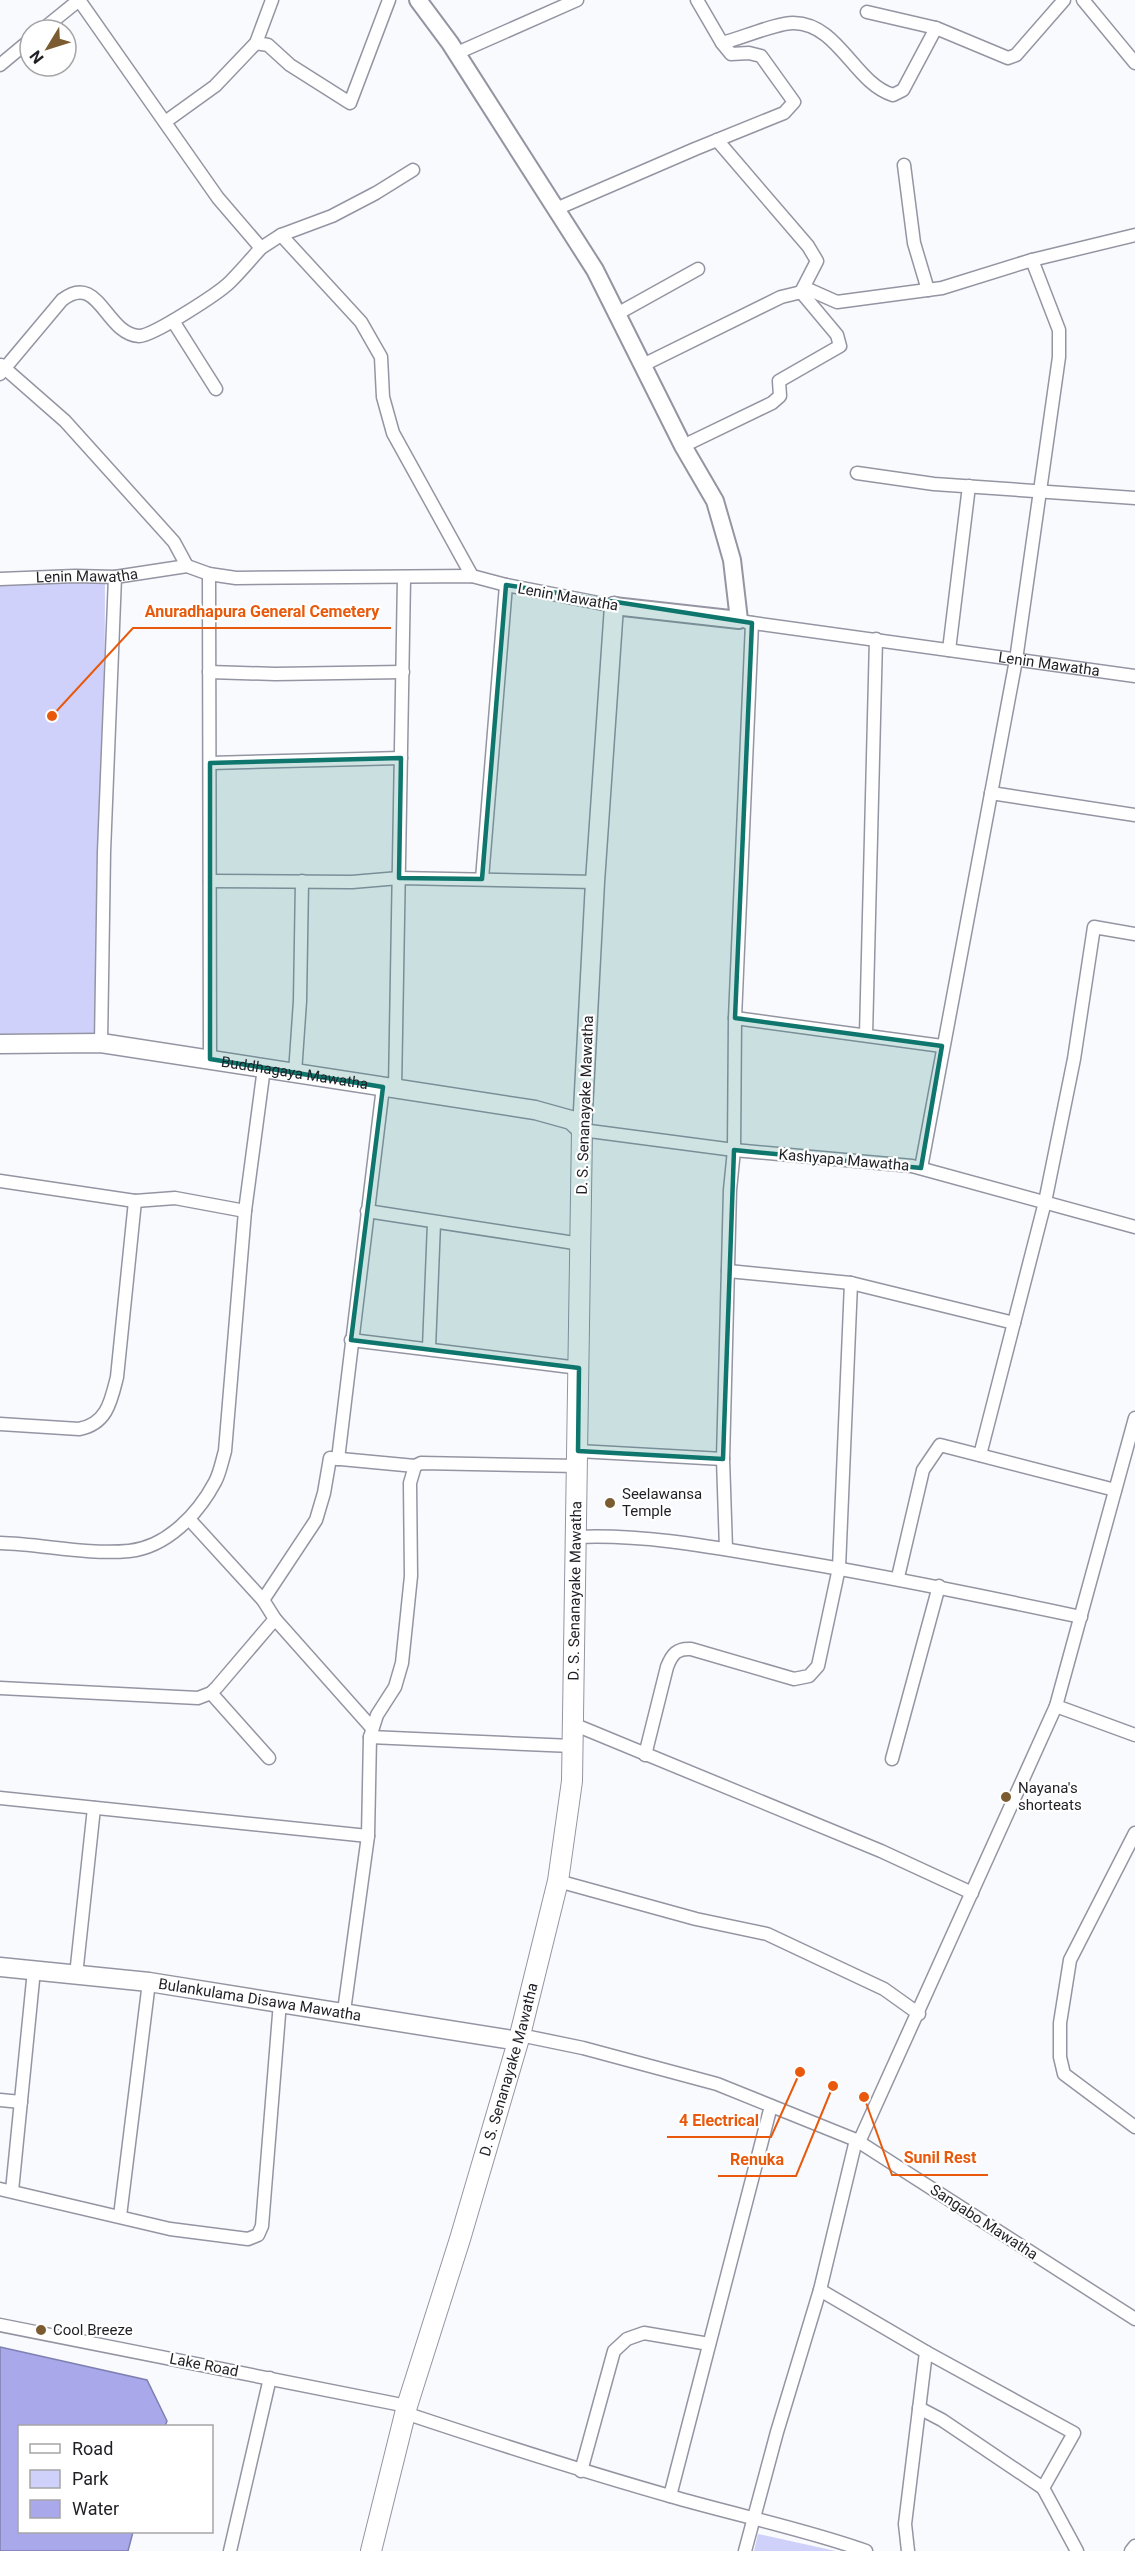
<svg xmlns="http://www.w3.org/2000/svg" width="1135" height="2551" font-family="Roboto,sans-serif">
	<style>
		.green { fill: #d0d1fb }
		.water { fill: #a8a8eb; stroke: #7f7fb0; stroke-width: 1.5 }
		.lines { fill: none; stroke-linecap: round; stroke-linejoin: round }
		.minor-casing { stroke: #9495a3; stroke-width: 15 }
		.tertiary-casing { stroke: #9495a3; stroke-width: 20 }
		.secondary-casing { stroke: #9495a3; stroke-width: 21 }
		.primary-casing { stroke: #9495a3; stroke-width: 22 }
		.minor { stroke: #fff; stroke-width: 12 }
		.tertiary { stroke: #fff; stroke-width: 16 }
		.secondary { stroke: #fff; stroke-width: 18 }
		.primary { stroke: #fff; stroke-width: 20 }
		.marked { fill: #0f766e; fill-opacity: 0.2; stroke: #0f766e; stroke-width: 4.5; stroke-linejoin: round }
		.poi-dot { fill: #7b5c31; stroke: #fff; stroke-width: 2 }
		.labels { text-anchor: middle; dominant-baseline: central; stroke-width: 4.5; stroke-linejoin: round; paint-order: stroke }
		.street-label { font-size: 15px; fill: #1f1f25; stroke: #fff }
		.poi-label { font-size: 15px; fill: #1f1f25; stroke: #fff; text-anchor: start }
		.leader { fill: none; stroke: #e8590c; stroke-width: 2 }
		.callout-dot { fill: #e8590c; stroke: #fff; stroke-width: 2 }
		.callout-label { font-size: 16px; text-anchor: middle; font-weight: bold; fill: #e8590c; stroke: #fff; stroke-width: 4.5; stroke-linejoin: round; paint-order: stroke }
	</style>
	<rect width="100%" height="100%" fill="#f9fafd"/>
	<path class="green" d="M105 573 104 852 101 1043 0 1044V579Z
		M758 2534 836 2551H754Z"/>
	<path class="water" d="M0 2347 147 2380 167 2421 165 2426H20V2532H133L128 2551H0Z"/>
	<g class="lines">
		<defs>
			<g id="minor">
				<path d="M1083 0 1135 63"/>
				<path d="M867 12 936 28 1008 58 1016 55 1064 0"/>
				<path d="M42 30 79 0 218 198 261 248 281 235 361 322 381 357 383 397 393 433 472 576"/>
				<path d="M256 43 272 0"/>
				<path d="M722 43C739 39 779 22 794 23 839 24 854 83 893 95L903 90 936 28"/>
				<path d="M457 53 577 0"/>
				<path d="M0 65 30 40"/>
				<path d="M165 122 215 86 256 43 268 45 290 65 350 103 389 0"/>
				<path d="M904 165 914 243 928 290"/>
				<path d="M556 209 695 149 784 113 794 102 761 56 749 53 731 54 722 43 697 0"/>
				<path d="M281 235 332 216 376 193 413 170"/>
				<path d="M617 314 698 269"/>
				<path d="M173 321 216 389"/>
				<path d="M1 365 65 421 174 542 187 566"/>
				<path d="M643 365 781 297 810 290 837 302 942 288 1032 260 1135 235"/>
				<path d="M0 374 62 300C99 271 105 334 139 336 153 336 219 293 230 282 241 271 251 259 261 248"/>
				<path d="M683 446 772 403 780 396 779 381 840 346 837 335 801 292 817 261 808 246 717 140"/>
				<path d="M857 473 934 484 1135 498"/>
				<path d="M209 574 210 1059"/>
				<path id="s1" d="M0 579 75 576 115 577 187 566 209 574 236 578 472 576 506 585 614 606"/>
				<path id="s2" d="M746 622 1135 676"/>
				<path d="M949 650 969 486"/>
				<path d="M209 672 275 674 403 672"/>
				<path d="M210 763 401 758"/>
				<path d="M991 793 1135 815"/>
				<path d="M482 879 506 585"/>
				<path d="M210 881 352 882 399 878 595 882"/>
				<path d="M735 1018 942 1046"/>
				<path d="M866 1035 876 639"/>
				<path d="M101 1043 104 852 115 577"/>
				<path d="M295 1073 300 1001 302 881"/>
				<path d="M395 1089 404 578"/>
				<path d="M582 1130 734 1150 912 1166 1135 1227"/>
				<path d="M921 1168 1016 660 1059 357V330L1032 260"/>
				<path d="M0 1181 135 1201 175 1198 245 1211"/>
				<path d="M367 1211 581 1244"/>
				<path d="M728 1271 851 1283 1014 1323"/>
				<path d="M351 1340 579 1368"/>
				<path d="M429 1348 434 1223"/>
				<path d="M0 1424 79 1429C107 1424 111 1401 117 1377L135 1201"/>
				<path d="M578 1451 723 1459"/>
				<path d="M980 1455 1045 1202 1074 1059 1094 927 1135 934"/>
				<path d="M338 1459 383 1087"/>
				<path d="M189 1519 263 1600 275 1619 372 1728"/>
				<path d="M576 1537C641 1534 707 1546 771 1557 875 1574 978 1595 1081 1617"/>
				<path d="M0 1543C42 1544 86 1555 129 1551 167 1547 198 1514 215 1482 220 1473 222 1461 225 1451L245 1211 264 1068"/>
				<path d="M726 1549 723 1459 730 1190 734 1150 735 1018 752 623"/>
				<path d="M898 1577 923 1470 940 1445 1115 1490"/>
				<path d="M263 1600 316 1520 324 1493 330 1458 415 1466"/>
				<path d="M0 1688 198 1698 211 1693 217 1687 275 1619"/>
				<path d="M211 1693 269 1758"/>
				<path d="M1056 1706 1135 1735"/>
				<path d="M573 1724 881 1851 972 1893"/>
				<path d="M370 1737 572 1746"/>
				<path d="M645 1755 667 1667C672 1654 677 1648 691 1649L794 1679 809 1676 818 1666 839 1568 851 1283"/>
				<path d="M892 1759 939 1586"/>
				<path d="M0 1798 368 1836"/>
				<path d="M1135 1833 1070 1960 1060 2023V2057L1064 2074 1135 2127"/>
				<path d="M558 1881 696 1919 767 1934 884 1989 919 2014"/>
				<path d="M76 1975 94 1808"/>
				<path d="M344 2011 368 1836 370 1737 377 1715 395 1687 402 1663 411 1576 410 1483 415 1466 421 1463 578 1466"/>
				<path d="M520 2035 583 2048 717 2084 856 2140 1135 2319"/>
				<path d="M0 2100 21 2102"/>
				<path d="M859 2142 1056 1706 1135 1418"/>
				<path d="M0 2189 170 2229 248 2239 258 2235 262 2226 280 2002"/>
				<path d="M12 2191 34 1970"/>
				<path d="M120 2216 149 1982"/>
				<path d="M820 2290 926 2352 905 2524 908 2551"/>
				<path d="M0 2325 407 2406"/>
				<path d="M926 2352 1074 2433 1043 2488 1077 2551"/>
				<path d="M919 2408 942 2420 1043 2488"/>
				<path d="M405 2413C495 2443 585 2472 677 2498 740 2516 804 2529 866 2551"/>
				<path d="M581 2471 614 2351 627 2339 644 2333 709 2344"/>
				<path d="M670 2496 771 2106"/>
				<path d="M230 2551 270 2378"/>
				<path d="M745 2551 777 2432 820 2290 856 2140"/>
				<path d="M1131 2551 1135 2546"/>
			</g>
			<path id="tertiary" d="M418 0 450 43 595 270 683 446 715 501 732 560 739 620 614 606"/>
			<g id="secondary">
				<path id="s3" d="M0 1044 101 1043 535 1110 571 1120 582 1130"/>
				<path d="M582 1130 595 882 614 606"/>
				<path id="s4" d="M0 1967 149 1982 518 2041"/>
			</g>
			<g id="primary">
				<path id="s5" d="M371 2551 407 2406 460 2239 520 2035 558 1881 572 1781 582 1130"/>
			</g>
		</defs>
		<use href="#minor" class="minor-casing"/>
		<use href="#tertiary" class="tertiary-casing"/>
		<use href="#secondary" class="secondary-casing"/>
		<use href="#primary" class="primary-casing"/>
		<use href="#minor" class="minor"/>
		<use href="#tertiary" class="tertiary"/>
		<use href="#secondary" class="secondary"/>
		<use href="#primary" class="primary"/>
	</g>
	<path class="marked" d="M506 585 752 623 735 1018 942 1046 921 1168 734 1150 723 1459 578 1451 579 1368 351 1340 383 1087 210 1059V763L401 758 399 878 482 879Z"/>
	<g class="poi-dot">
		<circle cx="610" cy="1503" r="6"/>
		<circle cx="1006" cy="1797" r="6"/>
		<circle cx="41" cy="2330" r="6"/>
	</g>
	<g class="labels">
		<g class="street-label">
			<text stroke="none"><textPath href="#s1" startOffset="87">Lenin Mawatha</textPath></text>
			<text transform="translate(568 597) rotate(10)">Lenin Mawatha</text>
			<text stroke="none"><textPath href="#s2" startOffset="306">Lenin Mawatha</textPath></text>
			<text stroke="none"><textPath href="#s3" startOffset="297">Buddhagaya Mawatha</textPath></text>
			<text transform="translate(585 1105) rotate(-88)">D. S. Senanayake Mawatha</text>
			<text transform="translate(844 1160) rotate(5)">Kashyapa Mawatha</text>
			<text stroke="none"><textPath href="#s5" startOffset="987">D. S. Senanayake Mawatha</textPath></text>
			<text stroke="none"><textPath href="#s4" startOffset="262">Bulankulama Disawa Mawatha</textPath></text>
			<text stroke="none"><textPath href="#s5" startOffset="501">D. S. Senanayake Mawatha</textPath></text>
			<text transform="translate(984 2222) rotate(33)">Sangabo Mawatha</text>
			<text transform="translate(204 2365) rotate(11)">Lake Road</text>
		</g>
		<g class="poi-label">
			<text x="622" y="1494">Seelawansa<tspan x="622" dy="17">Temple</tspan></text>
			<text x="1018" y="1788">Nayana's<tspan x="1018" dy="17">shorteats</tspan></text>
			<text x="53" y="2330">Cool Breeze</text>
		</g>
	</g>
	<path class="leader" d="M52 716L133 628H391M800 2072L771 2137H667M864 2097L892 2175H988M833 2086L796 2176H718"/>
	<g class="callout-dot">
		<circle cx="52" cy="716" r="6"/>
		<circle cx="800" cy="2072" r="6"/>
		<circle cx="864" cy="2097" r="6"/>
		<circle cx="833" cy="2086" r="6"/>
	</g>
	<g class="callout-label">
		<text x="262" y="617">Anuradhapura General Cemetery</text>
		<text x="719" y="2126">4 Electrical</text>
		<text x="940" y="2163">Sunil Rest</text>
		<text x="757" y="2165">Renuka</text>
	</g>
	<rect x="18" y="2425" width="195" height="108" fill="#ffffff" stroke="#a5a5a8" stroke-width="1.5"/>
	<rect x="30" y="2444" width="30" height="9" fill="#ffffff" stroke="#a5a5a8" stroke-width="1.5"/>
	<text x="72" y="2455" font-size="18" fill="#1f1f25">Road</text>
	<rect x="30" y="2470" width="30" height="18" fill="#d0d1fb" stroke="#a5a5a8" stroke-width="1.5"/>
	<text x="72" y="2485" font-size="18" fill="#1f1f25">Park</text>
	<rect x="30" y="2500" width="30" height="18" fill="#a8a8eb" stroke="#a5a5a8" stroke-width="1.5"/>
	<text x="72" y="2515" font-size="18" fill="#1f1f25">Water</text>
	<g transform="translate(48 48) rotate(232)"><circle r="28" fill="#ffffff" stroke="#a5a5a8" stroke-width="1.5"/>
	<path d="M0-4.5L10 22L0 15L-10 22Z" fill="#7b5c31"/>
	<text y="-9" font-size="16" font-weight="bold" text-anchor="middle" fill="#1f1f25">N</text>
	</g>
</svg>
